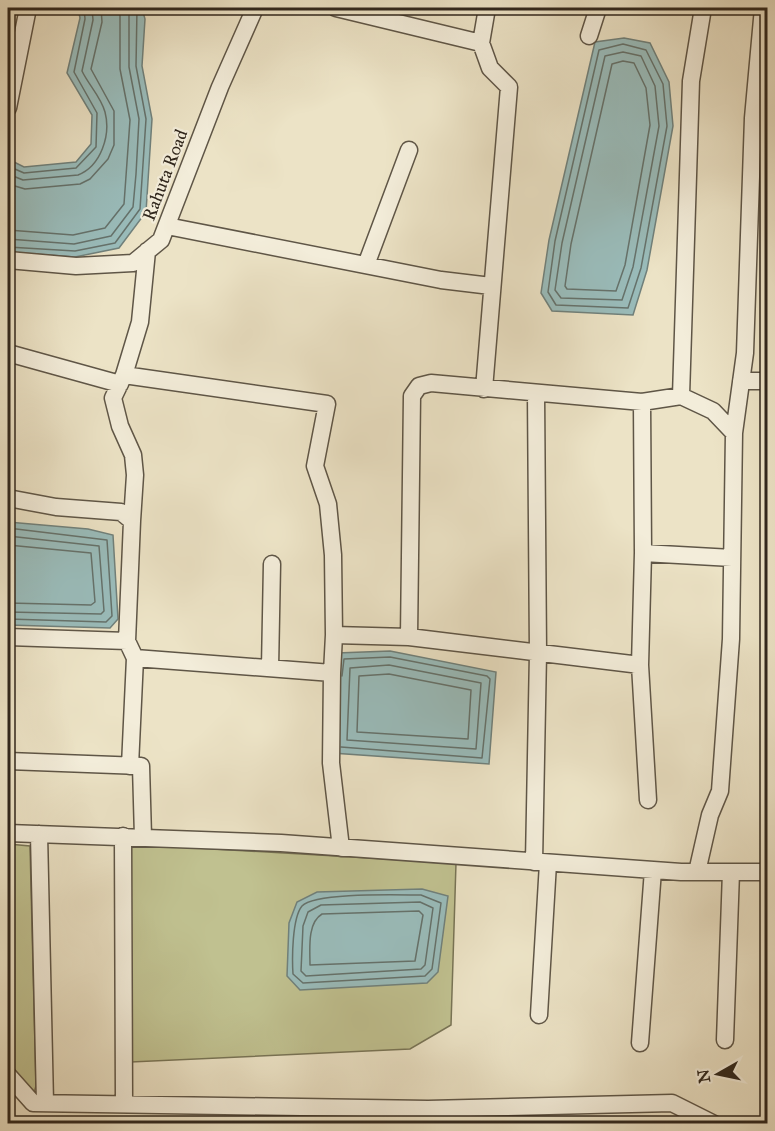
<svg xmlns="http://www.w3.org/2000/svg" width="775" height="1131" font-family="'IM FELL Great Primer',serif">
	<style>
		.green { fill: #c0c190; stroke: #787456; stroke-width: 1.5 }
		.water { fill: #9abdbc; stroke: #70817c; stroke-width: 1.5 }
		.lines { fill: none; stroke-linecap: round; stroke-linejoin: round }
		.shore { stroke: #65726c; stroke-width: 1.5 }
		.minor-casing { stroke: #5f5647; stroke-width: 19 }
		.minor { stroke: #f3edda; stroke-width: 16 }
		.labels { text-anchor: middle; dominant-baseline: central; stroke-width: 4.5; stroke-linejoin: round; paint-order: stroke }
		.street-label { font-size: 18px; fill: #30271d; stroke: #f3edda }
	</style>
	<rect width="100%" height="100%" fill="#ece3c6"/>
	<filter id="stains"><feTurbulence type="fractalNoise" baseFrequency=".00333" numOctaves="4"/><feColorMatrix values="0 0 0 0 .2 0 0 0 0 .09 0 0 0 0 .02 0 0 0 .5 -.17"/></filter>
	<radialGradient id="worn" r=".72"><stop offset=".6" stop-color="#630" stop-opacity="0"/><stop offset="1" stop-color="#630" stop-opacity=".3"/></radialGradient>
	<path class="green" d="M8 844 30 846 36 1086 33 1096 8 1068Z
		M128 844 456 863 451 1025 410 1049 131 1062Z"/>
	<path class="water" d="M78 8H142L145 19 142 66 152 119 146 212 119 248 75 257 8 252V159L24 167 76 162 91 144 92 115 67 73 80 18Z
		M624 38 650 43 669 82 673 126 647 270 633 315 552 311 541 293 549 240 595 42Z
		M8 522 88 529 113 535 118 619 110 628 8 625Z
		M390 651 496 672 489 764 332 753 337 653Z
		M422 889 448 896 438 972 427 983 300 990 287 976 289 923 297 902 317 892Z"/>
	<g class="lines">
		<path class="shore" d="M623 44 646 50 663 84 667 126 641 268 628 308 556 305 548 292 555 241 599 50Z
			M623 52 641 56 655 86 659 126 633 267 622 300 561 298 555 290 562 243 605 56Z
			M623 61 634 63 646 88 650 125 625 265 616 291 567 289 565 286 571 244 612 64Z
			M8 166 24 173 76 168 96 147 97 113 74 72 85 19 84 8
			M8 174 23 180 78 175C101 166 111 135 105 112 101 97 88 84 82 71L93 20 92 8
			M8 184 25 189 80 184 90 179 108 159 114 145V111L91 69 102 22 101 8
			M8 230 73 235 105 228 124 204 130 120 120 69V8
			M8 239 74 244 111 236 133 207 136 174 139 119 129 67V8
			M8 247 75 251 115 243 140 209 146 119 136 66 137 8
			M8 528 107 540 112 616 106 622 8 619
			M8 536 99 546 104 611 101 614 8 612
			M8 545 91 553 95 602 91 605 8 603
			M389 665 481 683 476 749 347 740 350 668Z
			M389 674 471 690 468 739 357 732 359 676Z
			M341 747 482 758 490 679 487 676 390 657 344 659 342 676
			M421 895 441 903 432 969 425 976 303 983 293 974C292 959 292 918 302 906 315 892 399 895 421 895Z
			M420 902 433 908 425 965 421 969 306 976 301 971 303 926 308 912 321 905Z
			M419 911 423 915 415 961 310 965C310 949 307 923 322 914Z"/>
		<defs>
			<path id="minor" d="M336 8 481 43 487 8
				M589 36 598 8
				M481 43 490 68 509 87 484 389
				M8 108 28 8
				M167 226 441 280 491 286
				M8 260 76 266 133 263 161 240 220 87 255 8
				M366 265 409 150
				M8 353 120 384
				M124 375 327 404 315 466 328 504 333 555 334 635
				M741 381H768
				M681 396 691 81 703 8
				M642 402 643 553 640 665 648 800
				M8 498 56 507 121 512 132 521 127 641 135 658 332 673 334 635 409 637
				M132 521 135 475 133 455 120 426 113 398 124 375 140 322 147 251
				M643 553 732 558
				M8 637 127 641
				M640 665 409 637 412 396 419 386 431 383 642 402 681 396 713 411 734 433
				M270 668 272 564
				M332 673 331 763 341 848
				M8 761 141 766 143 837
				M130 766 135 658
				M8 833 281 843 681 872H768
				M39 834 45 1103
				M123 836 124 1104
				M534 862 538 653 536 393
				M697 872 710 815 720 791 731 639 734 433 745 353 753 118 763 8
				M539 1015 548 863
				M725 1040 731 872
				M640 1043 653 870
				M8 1075 33 1103 428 1109 672 1103 714 1124"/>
		</defs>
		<use href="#minor" class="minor-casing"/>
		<use href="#minor" class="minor"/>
	</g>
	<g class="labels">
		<g class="street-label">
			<text transform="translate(165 175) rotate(-69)">Rahuta Road</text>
		</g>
	</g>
	<rect width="775" height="1131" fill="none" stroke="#ece3c6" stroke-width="30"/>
	<rect x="9" y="9" width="757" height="1113" fill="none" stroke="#30271d" stroke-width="3"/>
	<rect x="15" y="15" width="745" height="1101" fill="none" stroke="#30271d" stroke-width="1.5"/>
	<g transform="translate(718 1074) rotate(261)" stroke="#f3edda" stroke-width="4.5" paint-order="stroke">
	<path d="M0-4.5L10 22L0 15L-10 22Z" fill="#30271d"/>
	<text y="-9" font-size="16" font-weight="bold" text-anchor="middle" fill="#30271d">N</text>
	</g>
	<rect width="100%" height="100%" filter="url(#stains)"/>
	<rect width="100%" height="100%" fill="url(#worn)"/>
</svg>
